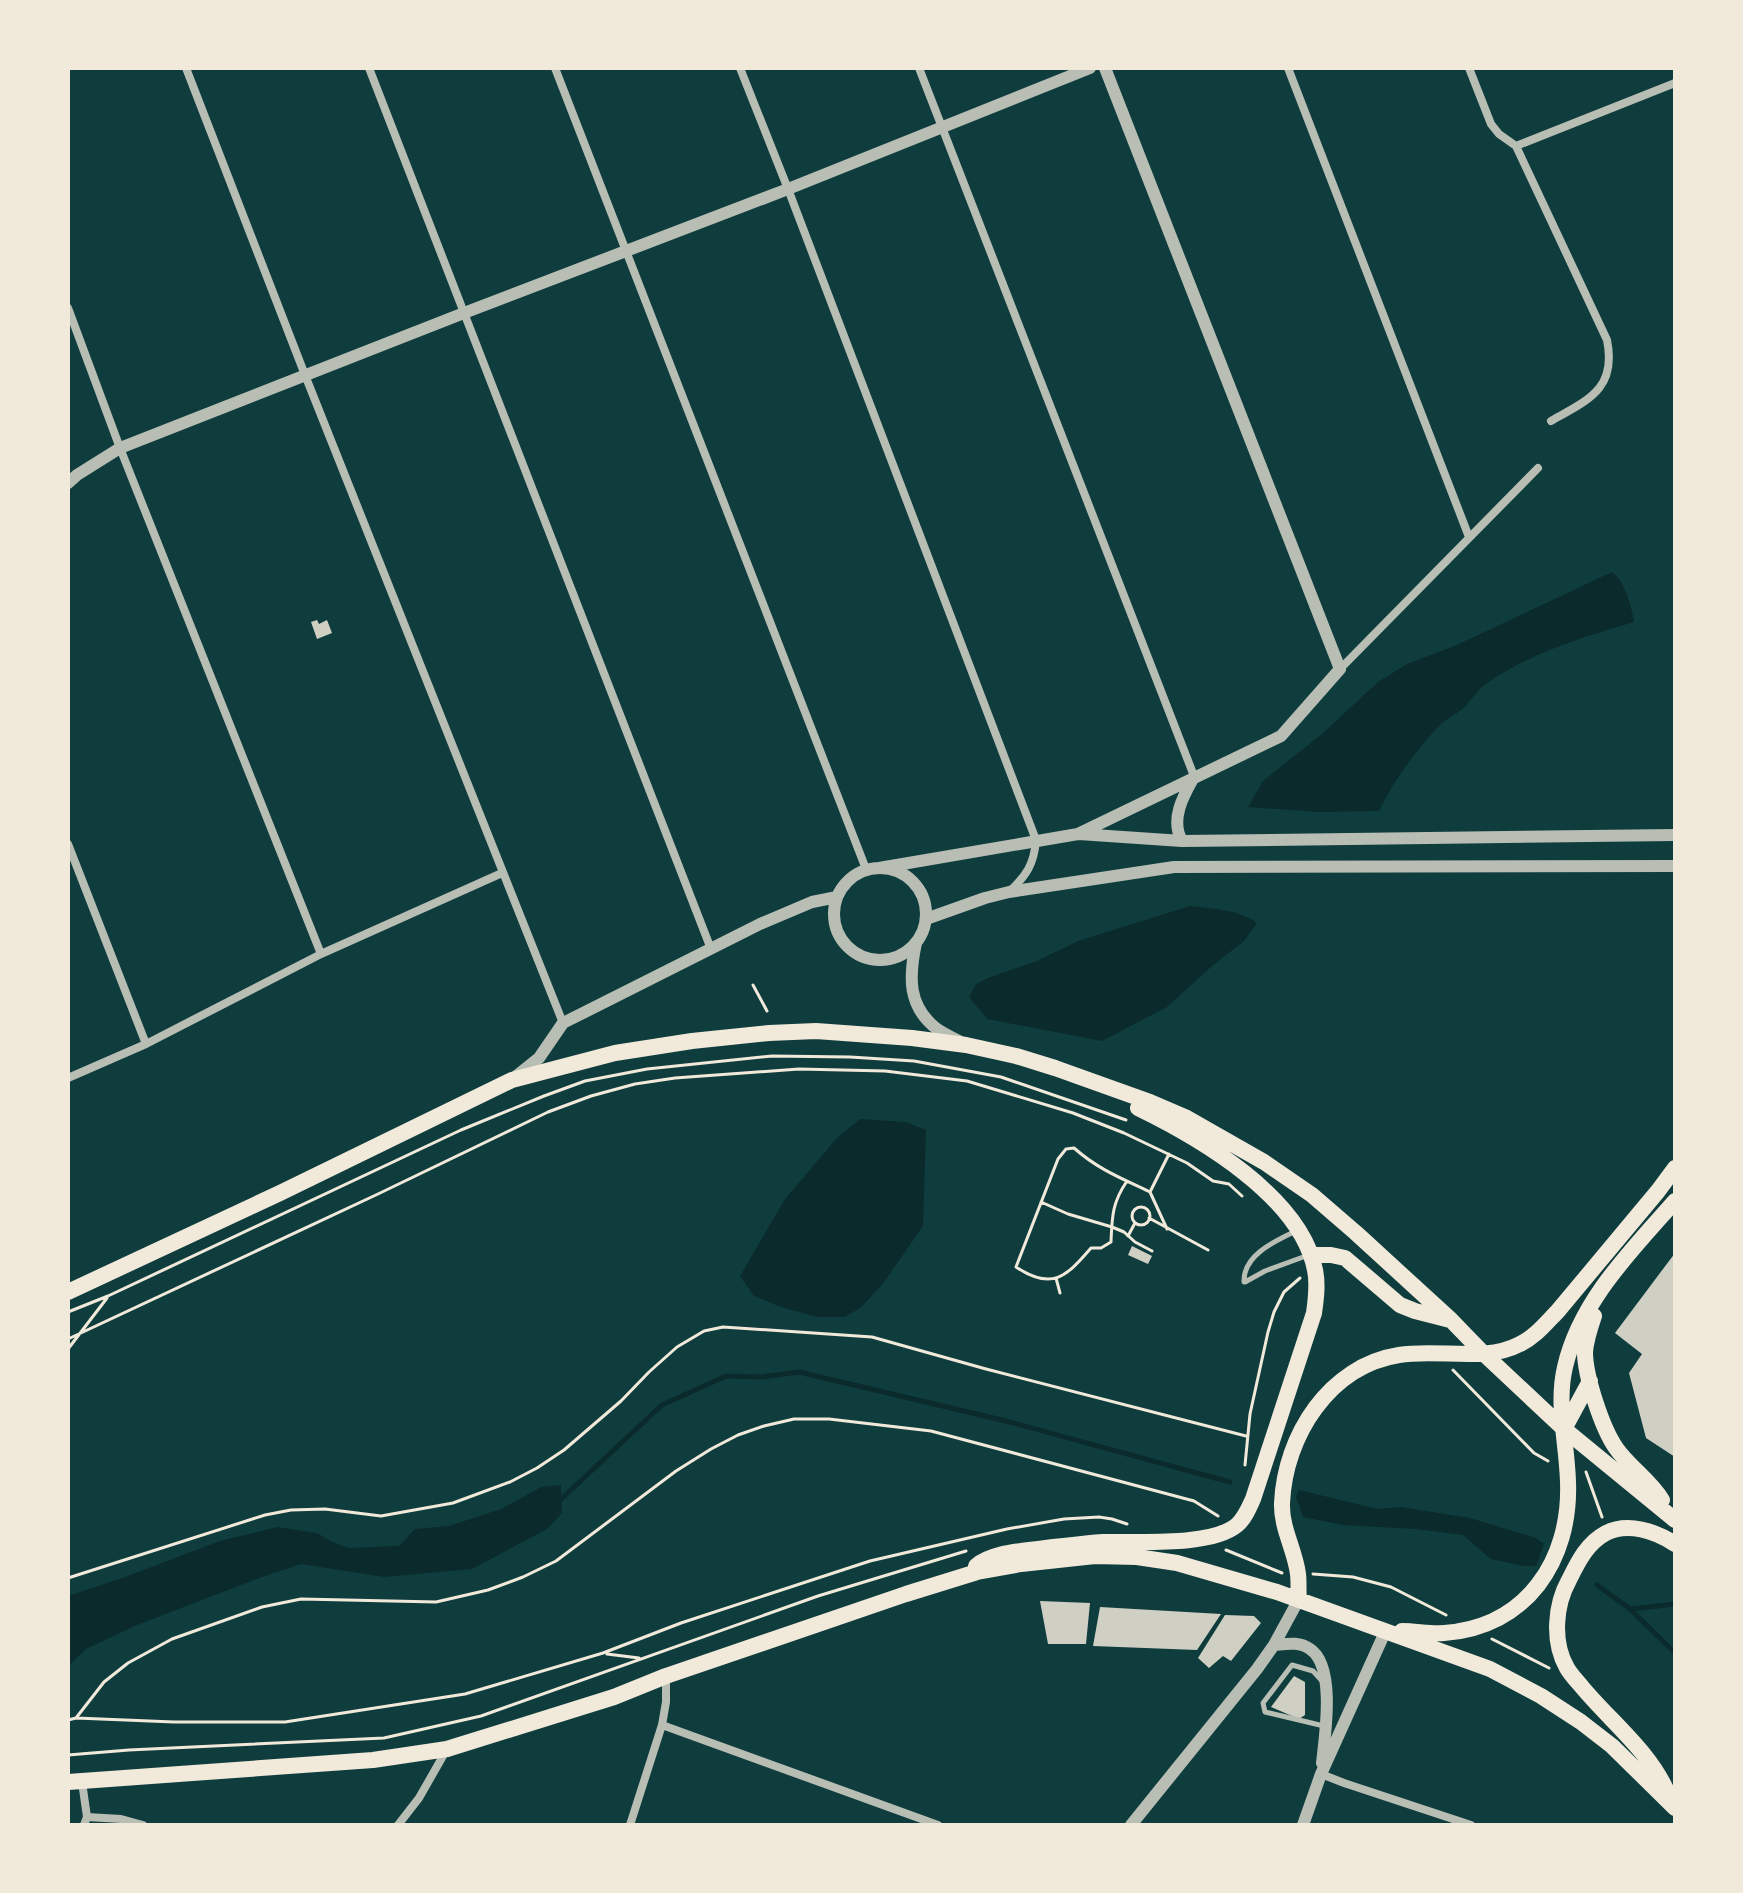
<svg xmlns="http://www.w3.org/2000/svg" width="1743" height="1893" font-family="Commissioner,sans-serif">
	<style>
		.water { fill: #0a2a2b }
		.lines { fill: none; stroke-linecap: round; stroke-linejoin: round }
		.stream { stroke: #0a2a2b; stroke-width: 5 }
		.building { fill: #cfcfc3 }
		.path { stroke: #f1e9da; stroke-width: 3 }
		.service { stroke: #b8beb3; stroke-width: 5 }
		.minor { stroke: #b8beb3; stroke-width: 8 }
		.tertiary { stroke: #b8beb3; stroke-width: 12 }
		.primary { stroke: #f1e9da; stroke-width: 16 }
	</style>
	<rect width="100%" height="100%" fill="#0f3d3e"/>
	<path class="water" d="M1612 572C1624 580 1632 607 1634 622 1584 637 1529 653 1486 684 1476 691 1470 703 1460 711 1453 716 1446 719 1440 725 1416 750 1394 780 1379 811L1320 812 1248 807 1263 781 1322 734 1378 682 1407 664 1457 645Z
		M1190 906C1213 909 1238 909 1257 923L1244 941 1212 966 1167 1007 1102 1041 987 1019 969 997 976 984 988 978 1037 961 1078 941Z
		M860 1119 906 1122 926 1130 923 1226 882 1285 860 1308 845 1317H817L781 1307 754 1296 740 1276 785 1199 837 1138Z
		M561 1485 562 1513 547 1529 472 1569 384 1577 301 1564 262 1577 137 1625 86 1649 68 1666V1596L125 1577 220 1541 277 1527 317 1533 332 1542 349 1548 399 1546 415 1529 449 1526 501 1509 541 1487Z
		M1299 1490 1378 1509 1401 1507 1470 1518 1536 1538 1544 1544 1536 1566H1523L1491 1559 1463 1535 1416 1529 1343 1525 1303 1517 1296 1497Z"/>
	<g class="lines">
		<path class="stream" d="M558 1502 662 1405 726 1376 761 1377 799 1372 1006 1421 1230 1482
			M1597 1585 1630 1609 1675 1653
			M1631 1609 1675 1604"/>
	</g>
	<path class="building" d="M317 620 319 624 327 620 332 633 317 639 311 622Z
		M1132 1246 1152 1256 1148 1264 1128 1255Z
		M1675 1253V1457L1646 1438 1629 1373 1642 1354 1615 1333Z
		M1040 1601 1090 1603 1086 1644H1048Z
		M1100 1607 1221 1614 1197 1650 1093 1646Z
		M1225 1615 1254 1616 1261 1623 1231 1661 1223 1656 1209 1668 1198 1658Z
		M1294 1676 1305 1682V1715L1299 1719 1271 1707Z"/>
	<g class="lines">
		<path class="path" d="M753 985 767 1011
			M1127 1181C1112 1203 1112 1217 1111 1242L1101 1248H1091C1066 1277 1052 1291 1016 1267L1058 1159 1066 1149 1074 1148C1099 1170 1121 1178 1150 1192L1167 1229
			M1230 1185 1242 1196
			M1150 1192 1169 1154
			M1041 1202 1068 1214 1112 1227 1124 1232 1135 1242 1152 1251
			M1132 1216a9 9 0 1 1 18 0a9 9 0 1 1-18 0Z
			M1149 1218 1208 1250
			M1128 1236 1135 1223
			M1056 1278 1060 1293
			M68 1312 108 1296 461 1130 544 1096 585 1081 647 1069 772 1056 850 1057 914 1061 1001 1077 1126 1120
			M68 1339 378 1194 548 1112 591 1096 635 1084 675 1078 799 1069 885 1071 967 1081 1073 1113 1124 1133 1187 1163 1213 1181 1229 1184
			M68 1349 107 1298
			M1453 1370 1534 1453 1548 1461
			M1245 1465 1250 1414 1268 1332 1274 1312 1284 1292 1300 1278
			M1586 1472 1602 1517
			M1226 1550 1282 1573
			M1313 1574 1353 1577 1391 1587 1446 1615
			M68 1578 265 1515 291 1510 325 1509 381 1516 453 1503 510 1482 537 1468 564 1450 621 1401 649 1372 677 1347 704 1331 723 1327 872 1337 986 1369 1246 1436
			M1492 1639 1549 1668
			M607 1654 639 1658
			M76 1718 174 1722H285L465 1694 603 1653 681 1623 870 1561 1007 1529 1064 1519 1099 1517 1112 1519 1127 1524
			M68 1720 76 1718 104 1682 128 1663 172 1639 262 1607 301 1599 436 1602 488 1590 523 1577 556 1561 676 1471 711 1449 738 1435 764 1426 794 1419H829L931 1431 1194 1501 1218 1516
			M68 1755 129 1750 384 1738 481 1716 818 1596 966 1551"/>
		<path class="service" d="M1244 1282C1243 1256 1273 1242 1294 1232
			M1245 1282 1265 1271 1306 1256
			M1323 1682 1313 1671 1292 1665 1263 1703 1265 1712 1324 1726"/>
		<path class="minor" d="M186 68 305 375 563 1023
			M369 68 711 949
			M555 68 866 869
			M740 68 788 189 1036 840C1034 864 1027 875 1009 892
			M919 68 1194 776
			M1288 68 1469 537
			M1469 68 1491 124 1499 134 1516 146
			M1516 146 1607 340C1617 389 1588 400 1551 421
			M1516 146 1675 83
			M68 308 120 448 321 954
			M1340 669 1538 468
			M68 844 146 1044
			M68 1078 146 1044 321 954 502 873
			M662 1725 938 1825
			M1321 1774 1344 1783 1471 1825
			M82 1782 87 1817 84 1825
			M87 1817 121 1819 143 1825
			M398 1825 419 1798 447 1749
			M630 1825 662 1725 666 1702V1676"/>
		<path class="tertiary" d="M68 483 77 475 120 448 464 313 788 189 1090 68
			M1079 834 1182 841 1675 835
			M1182 841C1170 820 1183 796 1194 777
			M879 868 1078 834 1281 736 1340 669 1105 68
			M834 914a46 46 0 1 1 92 0a46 46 0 1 1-92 0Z
			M926 919 985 898 1009 892 1174 867 1675 866
			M916 943C909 976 907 1006 937 1029 944 1034 952 1037 959 1041
			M514 1078 539 1058 563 1023 760 924 812 902 837 897
			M1274 1645C1286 1644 1299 1641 1310 1649 1336 1666 1325 1736 1322 1763
			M1131 1825 1257 1669 1274 1645 1299 1599
			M1303 1825 1321 1774 1386 1630"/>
		<path class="primary" d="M1311 1255H1331L1345 1258 1400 1305 1415 1311 1450 1320
			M68 1292 280 1193 512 1080 615 1053 692 1041 769 1033 816 1031 912 1038 966 1045 1016 1056 1055 1068 1150 1102 1185 1117 1264 1162 1312 1195 1356 1233 1451 1320 1483 1353 1564 1429 1675 1520
			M1594 1316C1590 1328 1586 1339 1585 1352 1585 1376 1602 1428 1616 1448 1629 1467 1650 1480 1662 1500
			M1564 1429 1590 1381
			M976 1566C989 1555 1012 1552 1029 1550 1053 1547 1078 1544 1103 1542 1137 1541 1211 1547 1237 1525 1245 1518 1249 1508 1253 1499L1314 1313C1316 1299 1318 1284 1315 1270 1301 1197 1200 1138 1138 1108
			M1299 1599C1298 1591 1299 1582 1298 1574 1295 1550 1281 1528 1282 1503 1285 1436 1329 1366 1399 1355 1438 1348 1484 1363 1520 1344 1535 1337 1546 1323 1557 1312L1658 1191 1675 1168
			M1402 1631C1416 1631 1430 1634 1444 1633 1527 1627 1571 1560 1568 1482 1567 1443 1556 1405 1565 1367 1580 1301 1632 1250 1675 1201
			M68 1782 373 1760 447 1749 614 1697 666 1676 906 1594 977 1572 1021 1564 1095 1556 1137 1557 1177 1563 1277 1592 1490 1669 1541 1696 1581 1722 1612 1746 1675 1808
			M1669 1796C1651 1752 1612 1723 1582 1687 1577 1681 1571 1675 1567 1668 1552 1642 1555 1605 1569 1580 1578 1562 1587 1543 1606 1533 1628 1522 1655 1531 1675 1544"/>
	</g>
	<rect width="1743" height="1893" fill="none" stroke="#f1e9da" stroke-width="140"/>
</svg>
